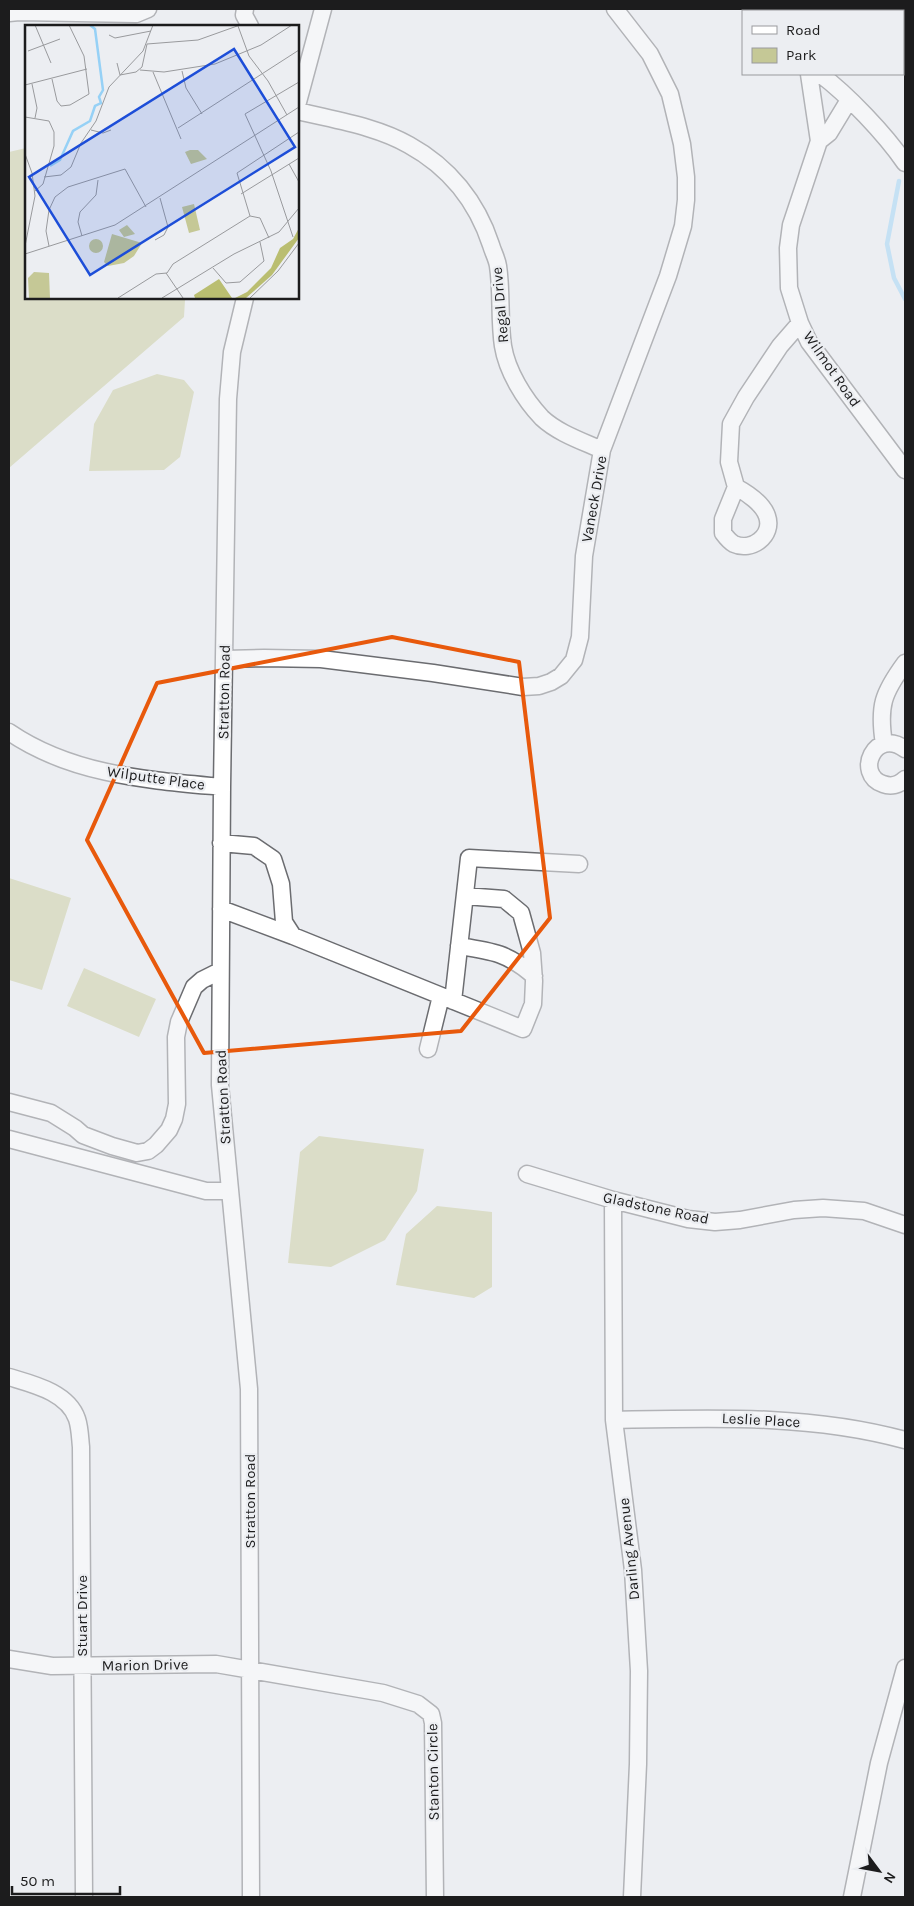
<svg xmlns="http://www.w3.org/2000/svg" width="914" height="1906" font-family="Karla,sans-serif">
	<style>
		.green { fill: #c5c896 }
		.lines { fill: none; stroke-linecap: round; stroke-linejoin: round }
		.stream { stroke: #96d1f6; stroke-width: 4.5 }
		.minor-casing { stroke: #6b6c70; stroke-width: 19 }
		.minor { stroke: #fff; stroke-width: 16 }
		.marked { fill: none; stroke: #e8590c; stroke-width: 4; stroke-linejoin: round }
		.labels { text-anchor: middle; dominant-baseline: central; stroke-width: 4.5; stroke-linejoin: round; paint-order: stroke }
		.street-label { font-size: 15px; fill: #1c1c1d; stroke: #eceef2 }
		.inset-river { fill: none; stroke: #96d1f6; stroke-width: 2.5 }
		.inset-road { fill: none; stroke: #999a9d; stroke-width: 1 }
		.view { fill: #1d4ed8; fill-opacity: 0.15; stroke: #1d4ed8; stroke-width: 2.5 }
		.inset-edge { fill: none; stroke: #1c1c1d; stroke-width: 2.5 }
	</style>
	<rect width="100%" height="100%" fill="#eceef2"/>
	<path class="green" d="M26 148V298H183L185 300 184 317 9 468V152Z
		M157 374 184 380 194 392 180 457 164 470 89 471 94 424 113 390Z
		M9 878 71 898 42 990 9 980Z
		M84 968 156 999 139 1037 67 1006Z
		M319 1136 424 1149 417 1191 385 1240 331 1267 288 1263 300 1152Z
		M437 1206 492 1212V1287L474 1298 396 1285 406 1234Z"/>
	<g class="lines">
		<path class="stream" d="M899 181 887 244 894 278 905 299"/>
		<defs>
			<path id="minor" d="M245 9 244 15 250 26
				M842 9 848 11
				M780 11V9
				M9 13 19 12 136 14 148 9
				M903 33 905 34
				M809 74 819 141
				M820 74C848 95 885 134 905 163
				M849 100 829 133 819 141 791 225 788 248 789 288 800 323 809 342 905 470
				M298 102 323 9
				M298 111C334 120 376 126 409 145 449 167 477 202 491 245 493 252 497 259 498 266 502 292 499 320 503 346 507 371 524 399 542 418 558 433 582 441 602 450
				M245 298 232 352 228 399 222 787 220 1085 249 1389 251 1897
				M736 487C747 493 763 504 767 516 774 536 751 552 734 544 730 542 726 537 723 533V519L736 487 729 462 731 424 746 397 780 346 800 323
				M225 659 264 658 321 659 433 673 523 687 539 686 551 682 561 676 574 660 580 637 584 556 602 450 668 276 683 226 686 200V177L682 144 670 94 650 54 615 9
				M9 732C72 775 148 780 222 787
				M884 744C878 706 883 693 905 663
				M905 749C875 727 854 774 883 784 891 787 899 785 905 779
				M221 843 254 846 273 859 281 884 284 922 293 936
				M221 909 293 936 523 1029 533 1004 534 981 532 953 521 913 504 899 465 896
				M459 946C492 951 508 953 534 976
				M453 1001 469 858 579 864
				M428 1049 441 996
				M9 1102 51 1113 75 1128 83 1135 112 1146 137 1153 148 1151 156 1145 169 1130 174 1119 177 1104 176 1037 179 1022 194 987 202 980 220 971
				M9 1139 206 1191H230
				M527 1174 613 1200 688 1219 715 1222 740 1220 794 1210 823 1208 864 1211 905 1225
				M613 1200 614 1420 633 1570 639 1671 638 1764 632 1897
				M9 1377C32 1384 68 1392 77 1419 80 1428 80 1438 81 1447L84 1897
				M614 1420C712 1418 810 1414 905 1440
				M9 1659 52 1666 216 1664 383 1693 418 1704 431 1714 433 1723 435 1897
				M852 1897 879 1763 905 1668"/>
		</defs>
		<use href="#minor" class="minor-casing"/>
		<use href="#minor" class="minor"/>
	</g>
	<path d="M0 0H914V1906H0ZM392 637 519 662 550 918 461 1031 204 1053 87 840 157 683Z" fill="#eceef2" fill-opacity=".55" fill-rule="evenodd"/>
	<path class="marked" d="M392 637 519 662 550 918 461 1031 204 1053 87 840 157 683Z"/>
	<g class="labels">
		<g class="street-label">
			<text transform="translate(500 305) rotate(-95)">Regal Drive</text>
			<text transform="translate(832 369) rotate(55)">Wilmot Road</text>
			<text transform="translate(594 499) rotate(-80)">Vaneck Drive</text>
			<text transform="translate(224 692) rotate(-89)">Stratton Road</text>
			<text transform="translate(156 778) rotate(8)">Wilputte Place</text>
			<text transform="translate(223 1097) rotate(-93)">Stratton Road</text>
			<text transform="translate(656 1208) rotate(12)">Gladstone Road</text>
			<text transform="translate(761 1420) rotate(3)">Leslie Place</text>
			<text transform="translate(250 1501) rotate(-90)">Stratton Road</text>
			<text transform="translate(629 1549) rotate(-96)">Darling Avenue</text>
			<text transform="translate(82 1616) rotate(-90)">Stuart Drive</text>
			<text transform="translate(145 1665) rotate(-1)">Marion Drive</text>
			<text transform="translate(433 1772) rotate(-91)">Stanton Circle</text>
		</g>
	</g>
	<g transform="translate(25 25)">
		<rect width="274" height="274" fill="#eceef2"/>
		<path d="M165 125H173L182 134 166 139 160 127ZM169 179 175 205 164 208 157 182ZM102 200 110 209 99 212 94 205ZM87 209 117 218 109 231 99 238 83 241 79 237ZM64 221a7 7 0 1 1 14 0a7 7 0 1 1-14 0ZM9 247 24 248 25 273H4L3 253Z" fill="#c5c896"/>
		<path d="M274 203V213L247 250 221 273H210L222 267 246 243 255 223 268 214ZM194 254 207 273H170L169 270Z" fill="#babe71"/>
		<path class="inset-river" d="M25 141 35 135 48 106 65 96 70 81 76 78 74 72 78 65 70 4 65 0"/>
		<path class="inset-road" d="M10 0 26 38M213 1 224 31 243 56 262 90M84 10 90 13 126 6M3 26 35 14M92 38 95 50 111 47 117 42 122 19 173 15 215 0M115 45 139 47 190 39 236 20 267 0M157 46 161 63 177 89M128 47 156 114M27 54 32 76 36 81 45 80 64 69 59 31 44 0M7 59 12 83 10 93M0 60 62 44M0 92 24 96 29 107V121L18 159 10 166M153 103 274 25M66 105 78 108 86 105M0 129 7 148 10 171 0 221M264 139 274 157M19 152 36 150 46 142 56 118 71 96 84 62 118 26 128 0M216 169 274 133M225 191 212 148 274 107M57 211 53 197 55 187 71 170 73 155M268 212 246 146 220 89 274 57M130 215 139 210 143 202 135 173M24 221 21 206 24 185 30 172 43 162 100 144 121 182M0 229 90 200 274 82M188 243 201 258 215 257 239 236 235 217M141 248 158 273M93 273 131 249 142 248 148 239 225 191 235 193 244 213M137 273 209 229 254 207 274 183M225 273 253 246 274 218"/>
		<path class="view" d="M209 24 270 122 65 250 4 152Z"/>
		<rect width="274" height="274" class="inset-edge"/>
	</g>
	<rect width="914" height="1906" fill="none" stroke="#1c1c1d" stroke-width="20"/>
	<rect x="742" y="10" width="162" height="65" fill="#eceef2" stroke="#999a9d"/>
	<rect x="752" y="26" width="25" height="8" fill="#ffffff" stroke="#999a9d"/>
	<text x="786" y="35" font-size="15" fill="#1c1c1d">Road</text>
	<rect x="752" y="48" width="25" height="15" fill="#c5c896" stroke="#999a9d"/>
	<text x="786" y="60" font-size="15" fill="#1c1c1d">Park</text>
	<g transform="translate(879 1871) rotate(122)" stroke="#eceef2" stroke-width="4" paint-order="stroke">
	<path d="M0-4L9 19L0 12L-9 19Z" fill="#1c1c1d"/>
	<text y="-8" font-size="14" font-weight="bold" text-anchor="middle" fill="#1c1c1d">N</text>
	</g>
	<path d="M12 1886v8h108v-8" fill="none" stroke="#1c1c1d" stroke-width="2.5"/>
	<text x="20" y="1886" font-size="15" fill="#1c1c1d" stroke="#eceef2" stroke-width="4" paint-order="stroke">50 m</text>
</svg>
